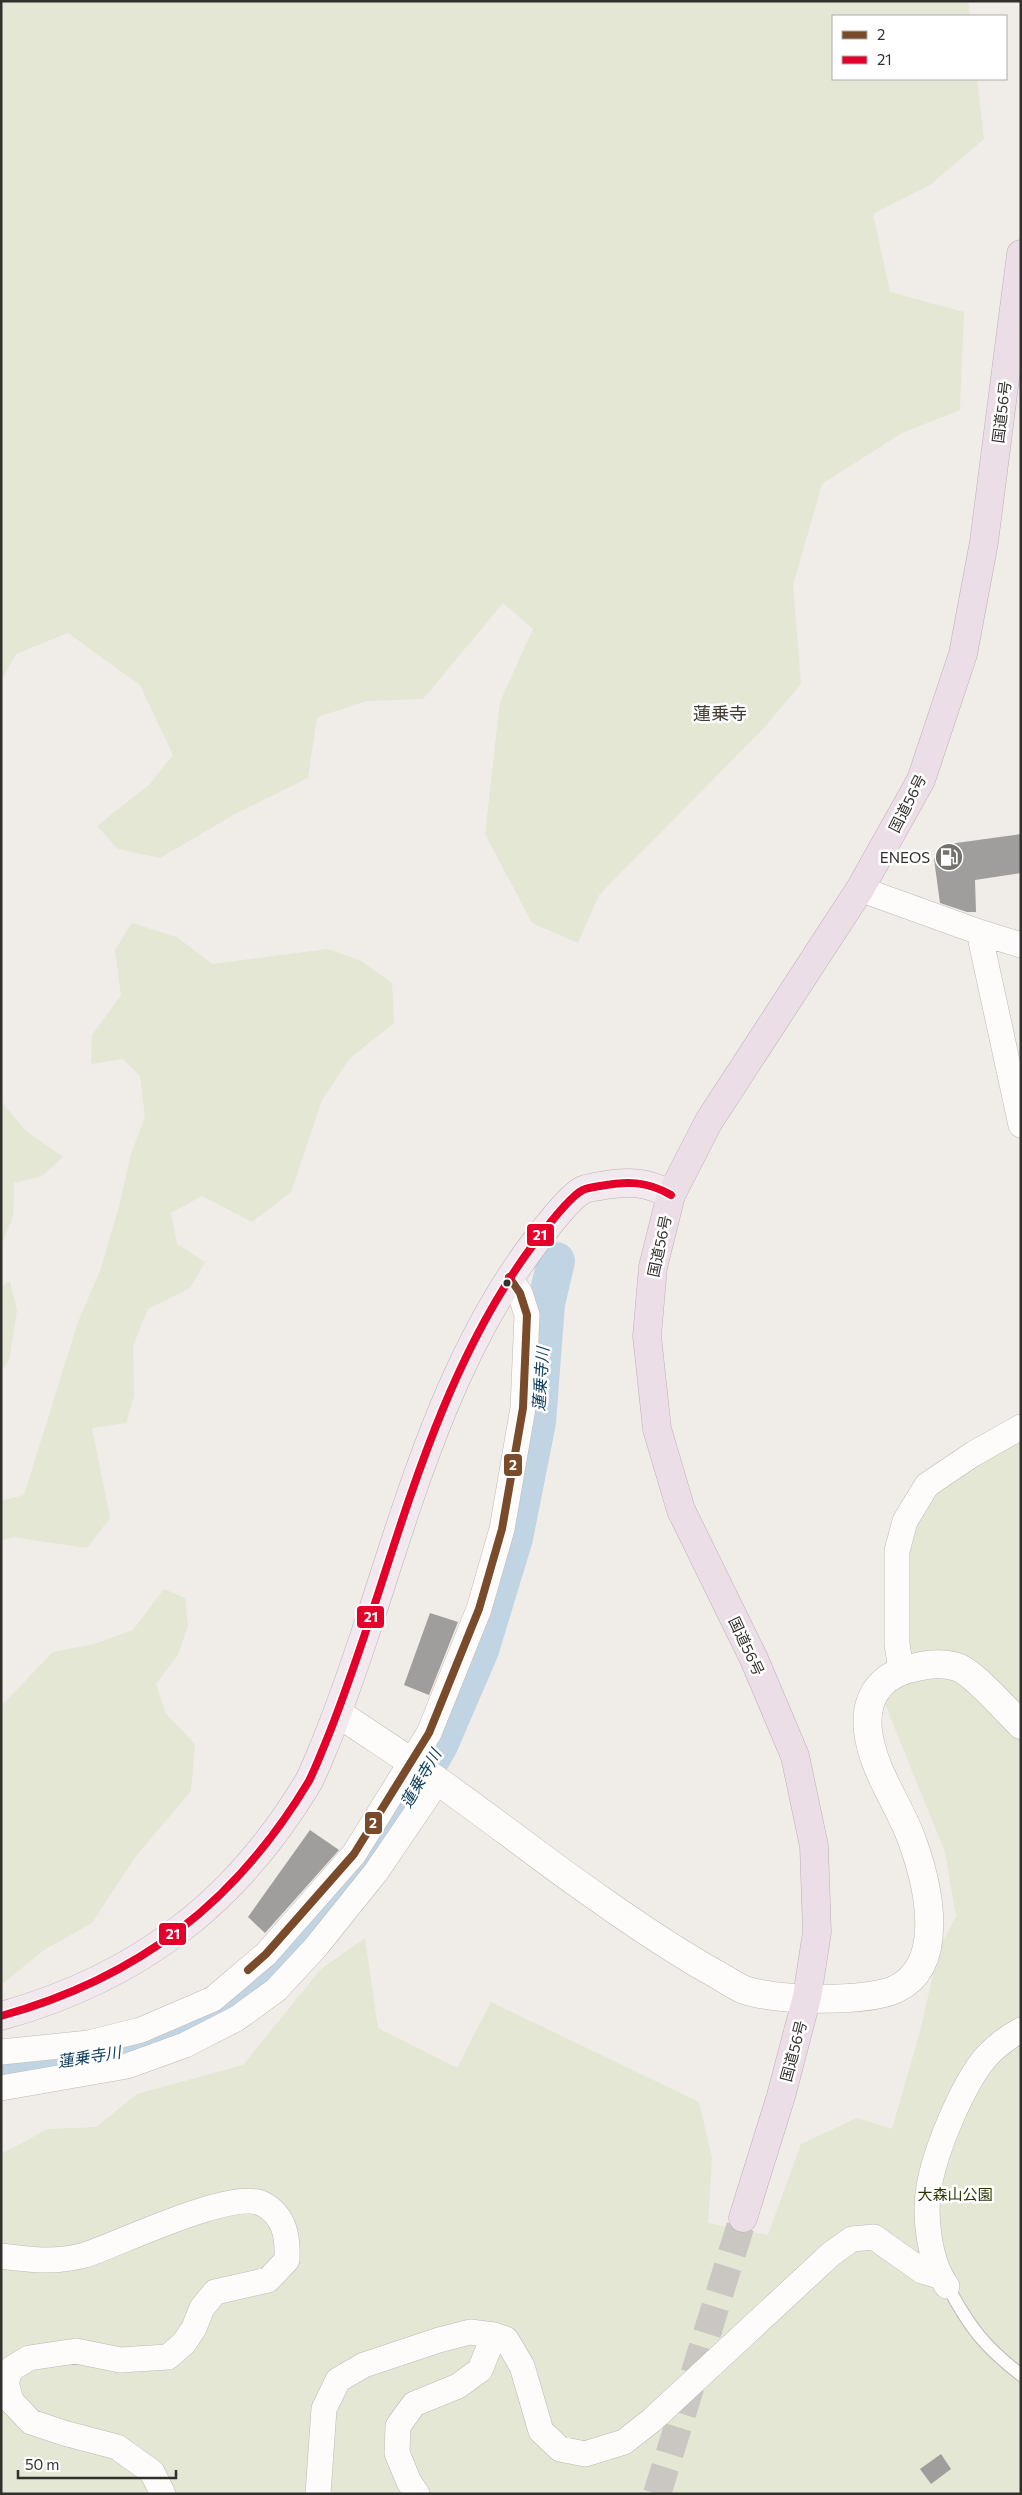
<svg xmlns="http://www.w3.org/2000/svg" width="1022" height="2495" font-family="Commissioner,'Noto Sans JP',sans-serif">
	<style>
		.green { fill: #e3e7d4 }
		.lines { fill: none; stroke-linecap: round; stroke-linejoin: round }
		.river { stroke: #c1d4e4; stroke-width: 38 }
		.building { fill: #a09d9d }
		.highway-tunnel { stroke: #cac6c2; stroke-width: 28; stroke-dasharray: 28 14; stroke-linecap: butt }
		.lane-casing { stroke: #bdb9b6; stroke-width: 14 }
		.street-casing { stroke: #bdb9b6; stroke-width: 26 }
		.secondary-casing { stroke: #bdb9b6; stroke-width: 29 }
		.primary-casing { stroke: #bdafb6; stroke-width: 29 }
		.highway-casing { stroke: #bdafb6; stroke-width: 29 }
		.lane { stroke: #fdfcfb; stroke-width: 12 }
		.street { stroke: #fdfcfb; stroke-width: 25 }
		.secondary { stroke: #fdfcfb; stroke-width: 28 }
		.primary { stroke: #f2e9ee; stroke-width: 28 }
		.highway { stroke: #ebdee6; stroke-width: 28 }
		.bus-1-casing { stroke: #fff; stroke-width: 11 }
		.bus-2-casing { stroke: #fff; stroke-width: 11 }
		.bus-1 { stroke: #7a4b2a; stroke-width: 8 }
		.bus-2 { stroke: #e4002b; stroke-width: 8 }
		.bus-dot { fill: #32302c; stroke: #fff; stroke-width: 2 }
		.labels { text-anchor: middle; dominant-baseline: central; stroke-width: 5; stroke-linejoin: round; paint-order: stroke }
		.street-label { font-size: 15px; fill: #32302c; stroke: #fff }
		.poi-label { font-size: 15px; fill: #32302c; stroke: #fff; text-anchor: end }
		.park-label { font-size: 15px; fill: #293601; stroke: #fff }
		.water-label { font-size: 16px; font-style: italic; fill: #0d3d5e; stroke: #fff }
		.quarter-label { font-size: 18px; fill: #413b33; stroke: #fff }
		.line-badge { stroke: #fff; stroke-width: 2 }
		.badge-label { font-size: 14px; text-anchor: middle; font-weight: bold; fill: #fff }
	</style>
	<rect width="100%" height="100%" fill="#f0ece7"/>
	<path class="green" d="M1 1H968L970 16H833V79H977L984 139 930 185 873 214 890 292 964 312 960 410 902 433 822 484 793 585 801 684 762 730 599 895 578 943 532 923 485 834 500 702 533 629 503 603 423 699 367 701 317 717 308 778 235 814 160 858 118 849 97 826 150 784 173 755 140 685 68 633 16 654 1 681Z
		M132 923 177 937 212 964 328 949 361 961 392 983 394 1023 350 1058 322 1100 291 1192 252 1222 202 1196 171 1213 177 1244 205 1262 190 1288 148 1309 133 1346 134 1396 126 1423 92 1428 110 1518 87 1548 13 1537 1 1541V1501L24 1495 78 1322 100 1271 119 1207 131 1154 145 1117 140 1076 123 1059 91 1064 92 1035 121 995 115 950Z
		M1 1101 26 1131 63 1157 42 1176 14 1183 13 1216 1 1246Z
		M10 1281 17 1310 9 1360 1 1371V1287Z
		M1021 1427V2494H1V2154L48 2129 96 2127 137 2094 243 2065 321 1969 365 1938 378 2028 457 2068 491 2002 699 2102 712 2158 708 2223 768 2235 801 2144 857 2118 892 2129 921 2028 938 1951 956 1916 945 1852 884 1702 901 1670 898 1591 927 1485Z
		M164 1589 185 1598 188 1626 178 1655 156 1684 166 1714 195 1744 191 1791 136 1856 92 1923 44 1950 1 1985V1706L53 1652 94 1644 133 1630Z"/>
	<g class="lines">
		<path class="river" d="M1 2069 118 2054 168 2036 231 2008 270 1975 333 1904 396 1820 439 1745 480 1650 514 1538 537 1422 546 1304 556 1261"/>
	</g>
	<path class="building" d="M1021 834V873L975 880 976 912H967L940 903 934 859 949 844Z
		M430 1613 458 1622 429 1695 404 1685Z
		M310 1830 339 1850 265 1933 248 1917Z
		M941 2454 951 2469 931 2484 920 2469Z"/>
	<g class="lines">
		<path class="highway-tunnel" d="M657 2494 743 2218"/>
		<defs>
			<path id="lane" d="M948 2287C970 2328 984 2346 1021 2375"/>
			<path id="street" d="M860 889 979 932 1021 945
				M979 932 1021 1125
				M901 1670 897 1644V1551L905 1521 927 1485 973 1454 1021 1427
				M1 2052 89 2043 141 2030 213 1999 266 1954 354 1854 429 1733 479 1609 502 1529 523 1408 527 1315 520 1293 509 1277
				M1 2088 127 2066 185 2045 236 2019 276 1990 315 1948 376 1872 438 1781
				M1 2256C30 2260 56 2263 85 2255 119 2244 233 2188 263 2204 285 2216 288 2237 287 2260L268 2280 215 2292 202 2308 194 2328 184 2343 168 2357 120 2360 76 2351 29 2358 11 2369 6 2382 11 2401 31 2422 64 2433 117 2447 152 2472 163 2494
				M947 2286C929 2263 924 2215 929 2187 935 2151 962 2086 985 2058 995 2047 1008 2037 1021 2030
				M318 2494 324 2409 338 2380 364 2365 439 2340 470 2332 494 2335 506 2339 522 2366 541 2431 560 2449 585 2454 624 2442 652 2420 831 2254 852 2239 874 2237 922 2271 939 2276
				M417 2494 409 2482 397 2453 398 2426 414 2404 458 2386 480 2370 494 2335"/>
			<path id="secondary" d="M338 1713C371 1736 406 1757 438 1781 493 1820 546 1862 601 1900 635 1924 671 1948 707 1969 719 1975 730 1983 742 1989 771 2001 867 2003 896 1989 947 1965 928 1885 913 1843 900 1805 873 1772 868 1731 864 1695 883 1673 917 1667 929 1664 945 1663 957 1667 973 1672 1007 1711 1021 1725"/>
			<path id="primary" d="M1 2016C138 1978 236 1903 309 1781 315 1769 320 1756 325 1744 342 1703 356 1661 370 1619 412 1490 451 1355 533 1245 542 1233 570 1196 583 1190 587 1188 594 1187 600 1186 627 1181 647 1181 671 1195"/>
			<path id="highway" d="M743 2218 781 2096 807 1997 817 1932 814 1846 795 1756 754 1659 681 1510 657 1429 647 1336 653 1267 671 1195 709 1121 860 889 921 780 963 654 984 542 1021 254"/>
		</defs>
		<use href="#lane" class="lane-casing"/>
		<use href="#street" class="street-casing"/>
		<use href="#secondary" class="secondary-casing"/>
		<use href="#primary" class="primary-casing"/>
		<use href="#highway" class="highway-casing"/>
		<use href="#lane" class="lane"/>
		<use href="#street" class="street"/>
		<use href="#secondary" class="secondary"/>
		<use href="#primary" class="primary"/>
		<use href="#highway" class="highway"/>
		<defs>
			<path id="bus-1" d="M248 1970 266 1954 354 1854 429 1733 479 1609 502 1529 523 1408 527 1315 520 1293 509 1277"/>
			<path id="bus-2" d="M1 2016C138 1978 236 1903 309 1781 315 1769 320 1756 325 1744 342 1703 356 1661 370 1619 412 1490 451 1355 533 1245 542 1233 570 1196 583 1190 587 1188 594 1187 600 1186 627 1181 647 1181 671 1195"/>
		</defs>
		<use href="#bus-1" class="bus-1-casing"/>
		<use href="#bus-2" class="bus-2-casing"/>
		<use href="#bus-1" class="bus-1"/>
		<use href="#bus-2" class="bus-2"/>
	</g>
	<defs>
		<symbol id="fuel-disc" viewBox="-11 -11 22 22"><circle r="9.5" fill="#74726d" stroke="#fff"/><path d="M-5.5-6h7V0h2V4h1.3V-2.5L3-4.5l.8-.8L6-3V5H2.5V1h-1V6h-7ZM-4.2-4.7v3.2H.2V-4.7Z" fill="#fff"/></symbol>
	</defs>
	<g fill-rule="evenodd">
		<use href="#fuel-disc" x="933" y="841" width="32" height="32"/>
	</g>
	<circle class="bus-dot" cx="507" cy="1283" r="4.5"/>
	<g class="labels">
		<g class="street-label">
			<text transform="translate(1001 412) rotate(-83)">国道56号</text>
			<text transform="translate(907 803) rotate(-63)">国道56号</text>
			<text transform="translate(659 1246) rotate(-78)">国道56号</text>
			<text transform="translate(747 1646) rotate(65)">国道56号</text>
			<text transform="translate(793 2051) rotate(-75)">国道56号</text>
		</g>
		<g class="poi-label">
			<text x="930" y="857">ENEOS</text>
		</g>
		<g class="park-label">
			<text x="955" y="2194">大森山公園</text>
		</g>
		<g class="water-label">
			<text transform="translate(540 1379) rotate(-86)">蓮乗寺川</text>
			<text transform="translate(420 1778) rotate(-60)">蓮乗寺川</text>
			<text transform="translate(89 2056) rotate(-9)">蓮乗寺川</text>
		</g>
		<g class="quarter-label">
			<text x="720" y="713">蓮乗寺</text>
		</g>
	</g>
	<g class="line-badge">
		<rect x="526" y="1223" width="29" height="24" rx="5" fill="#e4002b"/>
		<rect x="503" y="1453" width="20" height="24" rx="5" fill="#7a4b2a"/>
		<rect x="356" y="1605" width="29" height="24" rx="5" fill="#e4002b"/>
		<rect x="364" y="1811" width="19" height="24" rx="5" fill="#7a4b2a"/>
		<rect x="158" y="1922" width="29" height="24" rx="5" fill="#e4002b"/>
	</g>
	<g class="badge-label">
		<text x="540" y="1240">21</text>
		<text x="513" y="1470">2</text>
		<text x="371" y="1622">21</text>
		<text x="373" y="1828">2</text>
		<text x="173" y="1939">21</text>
	</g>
	<rect width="1022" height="2495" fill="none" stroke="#32302c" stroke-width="5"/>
	<rect x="832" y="15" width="175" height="65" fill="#ffffff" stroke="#adacab"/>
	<rect x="842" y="31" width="25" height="8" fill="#7a4b2a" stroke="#adacab"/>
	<text x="877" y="40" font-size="15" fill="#32302c">2</text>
	<rect x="842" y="56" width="25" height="8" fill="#e4002b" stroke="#adacab"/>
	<text x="877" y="65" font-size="15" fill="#32302c">21</text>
	<path d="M18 2470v8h158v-8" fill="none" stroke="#32302c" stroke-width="2.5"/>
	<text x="25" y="2470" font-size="15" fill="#32302c" stroke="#ffffff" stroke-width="4" paint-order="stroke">50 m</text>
</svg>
